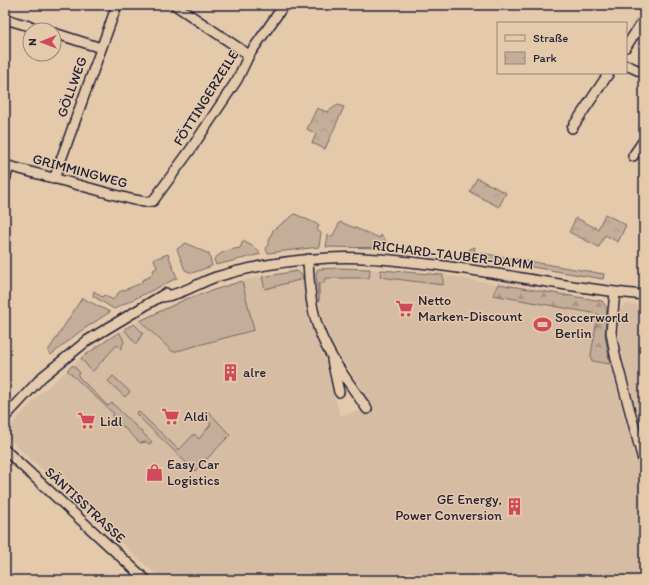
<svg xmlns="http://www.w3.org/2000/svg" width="649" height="585" font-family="Itim,sans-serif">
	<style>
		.built { fill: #d5bca2 }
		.grass { fill: #c5ae99; stroke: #74686a }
		.forest { fill: url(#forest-firs); stroke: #74686a }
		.park { fill: url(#park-crowns); stroke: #74686a }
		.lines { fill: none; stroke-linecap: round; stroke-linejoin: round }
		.minor-casing { stroke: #22223b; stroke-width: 12 }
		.minor { stroke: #e4c9ab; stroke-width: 9 }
		.labels { text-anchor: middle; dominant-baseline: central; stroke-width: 3; stroke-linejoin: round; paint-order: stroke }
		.street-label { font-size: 14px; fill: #22223b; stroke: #e4c9ab }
		.poi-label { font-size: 14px; fill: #22223b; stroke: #e4c9ab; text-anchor: start }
	</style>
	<defs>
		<pattern id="forest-firs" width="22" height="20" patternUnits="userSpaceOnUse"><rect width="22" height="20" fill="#c5ae99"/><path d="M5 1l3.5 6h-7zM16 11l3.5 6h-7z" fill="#a99585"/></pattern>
		<pattern id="park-crowns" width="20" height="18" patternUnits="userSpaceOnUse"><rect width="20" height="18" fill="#c5ae99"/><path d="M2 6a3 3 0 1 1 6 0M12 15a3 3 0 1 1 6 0" fill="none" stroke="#a99585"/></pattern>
	</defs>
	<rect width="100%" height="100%" fill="#e4c9ab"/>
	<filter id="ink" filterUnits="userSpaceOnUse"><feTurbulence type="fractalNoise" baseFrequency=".025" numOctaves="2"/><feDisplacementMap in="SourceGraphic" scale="8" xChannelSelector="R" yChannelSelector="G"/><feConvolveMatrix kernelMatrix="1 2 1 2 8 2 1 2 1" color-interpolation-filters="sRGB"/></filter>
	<g filter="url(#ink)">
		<path class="built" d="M338 268 378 270 441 275 602 301 607 308 605 330 608 355 644 491V580H162L8 438 7 430 41 393 81 358 127 327 166 307 205 292 246 280 297 271 302 275 308 318 315 337 324 358 340 416 373 407 331 342 321 315 318 293 316 274 318 269Z
			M626 304 644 306V439L619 343 620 309Z"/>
		<path class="grass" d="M295 214 319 225 317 230 321 233 319 247 268 253 266 250 273 230Z
			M340 222 380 238 381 235 386 241 388 248 326 247 328 235 332 237Z
			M243 241 254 247 261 254 216 265 214 259C223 251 229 250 240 248Z
			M186 243 209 254 212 266 192 273 185 270 177 249Z
			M475 247 474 252 604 274 603 279 467 256 470 249Z
			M168 254 177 278 114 309 93 296 94 291 102 297 104 295 113 300 119 292 142 283V280L150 277V275L154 273 153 270 157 268 154 259Z
			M338 268 370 269 369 278H325L324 283H319V302L316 274 318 269Z
			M381 270 443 275V285L380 277Z
			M297 271 302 275 303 279 265 289 262 277Z
			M242 281 254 330 173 352 140 321 186 299Z
			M82 298 110 312 78 333 51 355 48 351Z
			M134 324 143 333 136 344 124 329Z
			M119 332 124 341 121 349 117 345 92 372 81 358Z
			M73 365 80 373 78 376 108 406 112 403 152 442 150 444 146 442 140 443 112 416 114 414 67 370Z
			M113 376 130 392 125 397 108 381Z
			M138 411 179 450 194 434 199 439 211 424 204 417 208 411 230 435 195 471 136 414Z"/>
		<path class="forest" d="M498 284 602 301 607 308 605 336 610 364 592 361 591 355 598 314 493 295Z"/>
		<path class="park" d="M338 105 344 107 325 149 312 143 316 134 307 129 317 108 327 112Z
			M477 178 506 193 499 207 470 192Z
			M605 214 626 225 618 242 605 235 599 247 569 232 576 218 598 229Z"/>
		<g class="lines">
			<defs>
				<path id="minor" d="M175 5 249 55
					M5 19 43 30
					M54 33 101 48
					M626 47 644 19
					M626 65 644 73
					M572 128 609 73
					M633 156 644 140
					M5 165 130 199 145 202 153 201 191 149 237 80 249 55 284 5
					M54 179 117 5
					M5 180 9 166
					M308 259C309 280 310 301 316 321 325 353 349 382 367 409
					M615 292 611 332 615 355 644 464
					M162 297C181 295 198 283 216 277 252 266 291 260 329 258 356 256 384 259 410 262 489 270 566 288 644 295
					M332 360 339 392
					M5 417 42 377 88 340 166 293
					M5 450 146 580"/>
			</defs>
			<use href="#minor" class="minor-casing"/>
			<use href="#minor" class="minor"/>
		</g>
	</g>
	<defs>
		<symbol id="supermarket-bare" viewBox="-9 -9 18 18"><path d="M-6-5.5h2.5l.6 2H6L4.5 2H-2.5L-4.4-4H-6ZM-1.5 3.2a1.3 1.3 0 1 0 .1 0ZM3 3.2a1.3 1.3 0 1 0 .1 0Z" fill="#d1495b" stroke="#e4c9ab" stroke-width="2.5" paint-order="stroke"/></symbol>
		<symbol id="stadium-bare" viewBox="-9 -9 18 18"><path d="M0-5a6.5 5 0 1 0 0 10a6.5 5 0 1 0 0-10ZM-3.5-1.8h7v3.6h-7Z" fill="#d1495b" stroke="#e4c9ab" stroke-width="2.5" paint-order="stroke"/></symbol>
		<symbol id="building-bare" viewBox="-9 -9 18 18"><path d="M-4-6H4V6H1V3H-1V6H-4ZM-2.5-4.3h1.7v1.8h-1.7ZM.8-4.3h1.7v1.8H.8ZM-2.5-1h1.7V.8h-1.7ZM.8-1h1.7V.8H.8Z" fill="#d1495b" stroke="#e4c9ab" stroke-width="2.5" paint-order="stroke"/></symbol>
		<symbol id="shop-bare" viewBox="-9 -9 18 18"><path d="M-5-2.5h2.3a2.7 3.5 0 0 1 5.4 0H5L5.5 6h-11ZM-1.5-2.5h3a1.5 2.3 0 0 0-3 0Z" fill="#d1495b" stroke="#e4c9ab" stroke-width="2.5" paint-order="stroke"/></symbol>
	</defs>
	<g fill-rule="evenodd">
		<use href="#supermarket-bare" x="392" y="296" width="25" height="25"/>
		<use href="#stadium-bare" x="530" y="312" width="25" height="25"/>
		<use href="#building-bare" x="218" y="360" width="25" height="25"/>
		<use href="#supermarket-bare" x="158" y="404" width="25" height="25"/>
		<use href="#supermarket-bare" x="74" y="408" width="25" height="25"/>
		<use href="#shop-bare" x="142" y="460" width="25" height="25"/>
		<use href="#building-bare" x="502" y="494" width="25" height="25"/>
	</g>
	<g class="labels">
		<g class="street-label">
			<text transform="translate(72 87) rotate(-70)">GÖLLWEG</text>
			<text transform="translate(206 98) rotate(-58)">FÖTTINGERZEILE</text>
			<text transform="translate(80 171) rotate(15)">GRIMMINGWEG</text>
			<text transform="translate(453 255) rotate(7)">RICHARD-TAUBER-DAMM</text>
			<text transform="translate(85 505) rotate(43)">SÄNTISSTRASSE</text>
		</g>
		<g class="poi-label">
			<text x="418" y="300">Netto<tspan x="418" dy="16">Marken-Discount</tspan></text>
			<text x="555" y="317">Soccerworld<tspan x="555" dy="16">Berlin</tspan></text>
			<text x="243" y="372">alre</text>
			<text x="184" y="416">Aldi</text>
			<text x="100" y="421">Lidl</text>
			<text x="167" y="464">Easy Car<tspan x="167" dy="16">Logistics</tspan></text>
			<text x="502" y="499" text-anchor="end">GE Energy,<tspan x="502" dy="16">Power Conversion</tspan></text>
		</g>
	</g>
	<rect width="649" height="585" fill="none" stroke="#e4c9ab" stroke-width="20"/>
	<rect x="10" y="10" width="629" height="565" fill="none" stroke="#22223b" stroke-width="1.5" filter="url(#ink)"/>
	<rect x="497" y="22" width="130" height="52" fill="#e4c9ab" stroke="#96867e"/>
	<rect x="505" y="35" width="20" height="6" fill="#e4c9ab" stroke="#96867e"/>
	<text x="533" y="42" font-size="12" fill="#22223b">Straße</text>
	<rect x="505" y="52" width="20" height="12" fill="url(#park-crowns)" stroke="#96867e"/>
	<text x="533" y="62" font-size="12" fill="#22223b">Park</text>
	<g transform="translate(42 42) rotate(269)"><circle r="19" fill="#e4c9ab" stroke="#96867e"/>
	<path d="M0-3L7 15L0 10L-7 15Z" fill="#d1495b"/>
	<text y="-6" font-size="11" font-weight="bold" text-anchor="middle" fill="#22223b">N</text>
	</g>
</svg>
